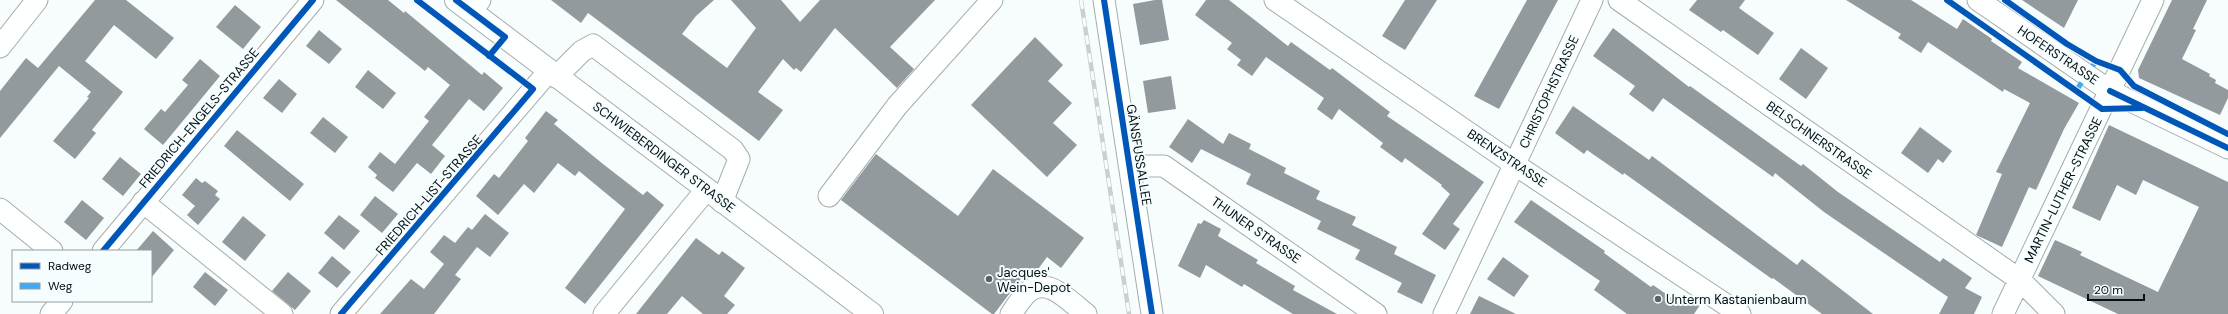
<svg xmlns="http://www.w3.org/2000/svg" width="2228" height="314" font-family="'DM Sans',sans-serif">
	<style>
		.building { fill: #929a9d }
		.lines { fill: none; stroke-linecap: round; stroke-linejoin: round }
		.minor-casing { stroke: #a4adaf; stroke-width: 23 }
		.major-casing { stroke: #a4adaf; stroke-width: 24 }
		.minor { stroke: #feffff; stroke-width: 21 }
		.major { stroke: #feffff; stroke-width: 22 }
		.rail-casing { stroke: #cccecf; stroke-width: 4.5 }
		.rail { stroke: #f5fdff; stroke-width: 3; stroke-dasharray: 9; stroke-linecap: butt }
		.quiet { stroke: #3fa9f5; stroke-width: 5; stroke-dasharray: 10 5; stroke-linecap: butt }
		.cycleway-casing { stroke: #f5fdff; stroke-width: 8 }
		.cycleway { stroke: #0057b8; stroke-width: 6 }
		.poi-dot { fill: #596366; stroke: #f5fdff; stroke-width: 1.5 }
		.labels { text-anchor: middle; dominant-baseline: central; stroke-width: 4; stroke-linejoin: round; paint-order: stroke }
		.street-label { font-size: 13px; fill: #041014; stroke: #f5fdff }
		.poi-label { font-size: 13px; fill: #041014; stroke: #f5fdff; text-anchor: start }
	</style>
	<rect width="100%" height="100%" fill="#f7fcfd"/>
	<path class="building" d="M95 0H126L174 38 156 59 114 25 90 55 85 61 123 92 92 130 96 133 75 159 53 141 89 98 87 97 91 92 59 66 0 138V91L26 58 38 68Z
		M336 0H388L404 13 405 11 482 75 484 72 503 88 484 111 469 99 432 145 445 156 431 174 417 163 393 192 375 178 377 175 368 167 380 152 395 164 429 121 424 117 450 85 428 67 425 71Z
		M551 0H714L696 16 682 34 727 68 756 28 731 0H781L800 22 820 0H935L890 47 914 69 897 88 835 28 801 72 796 68 794 70 783 59 758 92 783 110 759 141 588 13 581 23Z
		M1155 0H1162L1169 40 1140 45 1133 4Z
		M1206 0H1229L1288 46 1291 42 1330 70 1332 68 1390 112 1387 116 1484 182 1453 224 1460 229 1445 250 1422 234 1450 194 1441 186 1442 185 1405 158 1402 163 1380 147 1383 143 1339 109 1332 120 1317 109 1324 98 1266 57 1252 76 1237 65 1241 60 1227 49 1232 43 1195 15Z
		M1405 0H1437L1405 50 1382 36Z
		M1527 0H1558L1499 109 1474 96Z
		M1697 0H1745L1739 8 1774 33 1758 55 1723 30 1721 32 1689 10Z
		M1846 0H1911L1957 29 1963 19 1992 39 1991 41 2022 62 2018 68 2079 103 2064 129 2036 190 2029 187 2002 247 1976 235 2002 174 1996 172 2030 103 2004 89 2003 92 1928 42 1921 53 1898 38 1901 34Z
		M2022 0H2078L2064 28Z
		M2172 0H2207L2193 29 2196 30 2182 59 2210 74 2209 76 2216 80 2215 83 2228 90V98L2220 115 2139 78 2138 70Z
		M235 5 261 27 243 49 216 27Z
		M1613 28 1689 87 1690 86 1801 166 1803 164 1838 192 1940 262 1943 258 1972 278 1965 288 1982 297 1974 314H1939L1948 297 1824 212 1775 173 1773 177 1663 98 1653 112 1629 94 1635 86 1593 56Z
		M319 30 342 49 329 64 306 46Z
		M1035 37 1063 65 1048 81 1072 103 1053 123 1077 145 1047 177 971 105Z
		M1801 48 1828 68 1806 99 1779 79Z
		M200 59 220 76 163 145 144 129 161 109 165 112 188 85 182 80Z
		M368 70 396 93 383 109 355 87Z
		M1171 76 1176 109 1148 113 1143 81Z
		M279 79 297 94 282 113 263 98Z
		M1573 106 1649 160 1652 156 1797 265 1802 259 1873 314H1822L1773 278 1772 279 1624 173 1623 175 1587 150 1584 154 1555 133Z
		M546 111 558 120 554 124 603 164 643 195 647 191 664 205 585 304 565 288 625 209 579 171 575 176 558 163 534 193 524 184 498 215 476 196 494 174 499 178 528 141 525 138Z
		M323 117 348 137 335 153 310 133Z
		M1188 119 1223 144 1229 133 1251 144 1249 149 1286 168 1284 173 1320 191 1316 199 1356 217 1352 225 1397 247 1394 254 1436 275 1422 304 1397 292 1402 283 1355 259 1360 250 1317 229 1321 221 1246 184 1251 174 1201 149 1192 163 1169 147Z
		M2109 125 2228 182V314H2118L2038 276 2055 240 2082 252 2080 255 2158 292 2199 207 2143 180 2136 195 2117 185 2100 221 2072 208Z
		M1920 127 1952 151 1943 163 1938 159 1928 173 1901 153Z
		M237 130 304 184 290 201 224 146Z
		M876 154 958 216 993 169 1084 238 1061 268 1047 257 1033 276 1027 279 1023 276 994 314H992L841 200Z
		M120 157 141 174 123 196 102 179Z
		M196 178 202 183 205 181 218 191 215 195 220 199 198 225 187 215 195 206 182 195Z
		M375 196 398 214 382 233 360 215Z
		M82 200 104 218 86 240 64 222Z
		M1531 200 1605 251 1604 253 1651 287 1653 285 1679 303 1685 294 1700 305 1694 314H1627L1594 290 1600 281 1514 222Z
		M485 214 509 233 490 257 477 247 455 275 461 279 434 314H380L411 279 424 289 444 264 430 252 444 235 455 243 468 227 472 230Z
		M339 215 360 231 344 250 324 233Z
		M243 216 266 235 245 261 222 242Z
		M1204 220 1221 229 1218 236 1258 260 1256 263 1295 286 1293 290 1337 314H1293L1244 284 1242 287 1206 265 1200 278 1178 266 1198 223 1201 224Z
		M153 231 174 250 151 278V251H136Z
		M696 238 719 255 722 251 745 268 724 296 735 305 727 314H703L682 296 667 314H636Z
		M332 256 351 272 337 288 318 273Z
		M1503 257 1529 276 1514 297 1487 279Z
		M205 272 228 290 215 306 193 287Z
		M288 272 311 291 295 310 272 291Z
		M1479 296 1516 314H1470Z"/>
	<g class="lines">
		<defs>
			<path id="minor" d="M1104 0 1152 314
				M1275 0 1514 164 1740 314
				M1619 0 2020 280 2054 314
				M1978 0 2110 91 2228 148
				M471 11 480 0
				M0 47 37 0
				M556 77 582 51 593 45 733 150 739 159 722 202
				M1130 166H1164L1376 314
				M829 196 897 106 992 0
				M143 202 282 314
				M0 209 52 251
				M103 251 313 0
				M51 314 62 301
				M341 314 549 71
				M604 314 706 190
				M1011 314C1016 307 1021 298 1028 292 1047 275 1070 302 1086 314
				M1444 314 1592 0
				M2003 314 2153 0"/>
			<path id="major" d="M456 0 872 314"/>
		</defs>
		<use href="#minor" class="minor-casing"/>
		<use href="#major" class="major-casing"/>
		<use href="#minor" class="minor"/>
		<use href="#major" class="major"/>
		<defs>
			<path id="rail" d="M1081 0 1129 314"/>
		</defs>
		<use href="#rail" class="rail-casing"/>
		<use href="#rail" class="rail"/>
		<path class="quiet" d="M2076 91 2096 61"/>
		<defs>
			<path id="cycleway" d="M456 0 505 37 489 56
				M1104 0 1152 314
				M1947 0 2102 109 2142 108
				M2005 0 2067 44 2096 61 2120 70 2134 86 2228 134
				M2110 91 2228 148
				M103 251 313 0
				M341 314 533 89 417 0"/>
		</defs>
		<use href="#cycleway" class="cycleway-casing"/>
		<use href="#cycleway" class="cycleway"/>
	</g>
	<g class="poi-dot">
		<circle cx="989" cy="279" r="4"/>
		<circle cx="1658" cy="299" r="4"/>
	</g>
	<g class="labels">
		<g class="street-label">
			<text transform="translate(2058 55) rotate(34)">HOFERSTRASSE</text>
			<text transform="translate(1549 92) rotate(-65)">CHRISTOPHSTRASSE</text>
			<text transform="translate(199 118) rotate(-50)">FRIEDRICH-ENGELS-STRASSE</text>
			<text transform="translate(1819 140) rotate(35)">BELSCHNERSTRASSE</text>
			<text transform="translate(1139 155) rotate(81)">GÄNSFUSSALLEE</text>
			<text transform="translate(664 157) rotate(37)">SCHWIEBERDINGER STRASSE</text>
			<text transform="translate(1507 158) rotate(34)">BRENZSTRASSE</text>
			<text transform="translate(2063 190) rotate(-64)">MARTIN-LUTHER-STRASSE</text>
			<text transform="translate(429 195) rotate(-49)">FRIEDRICH-LIST-STRASSE</text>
			<text transform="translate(1256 230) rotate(35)">THUNER STRASSE</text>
		</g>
		<g class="poi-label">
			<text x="997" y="272">Jacques'<tspan x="997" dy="15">Wein-Depot</tspan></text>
			<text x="1666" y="299">Unterm Kastanienbaum</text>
		</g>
	</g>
	<rect x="12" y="250" width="140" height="52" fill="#f5fdff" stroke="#959ea1"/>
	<rect x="20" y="263" width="20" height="6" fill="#0057b8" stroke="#959ea1"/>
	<text x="48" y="270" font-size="12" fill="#041014">Radweg</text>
	<rect x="20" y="283" width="20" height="6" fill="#3fa9f5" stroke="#959ea1"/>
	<text x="48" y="290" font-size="12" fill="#041014">Weg</text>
	<path d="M2088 294v6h56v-6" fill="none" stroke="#041014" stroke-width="2"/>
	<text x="2094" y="294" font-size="12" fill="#041014" stroke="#f5fdff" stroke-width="3" paint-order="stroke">20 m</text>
</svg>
